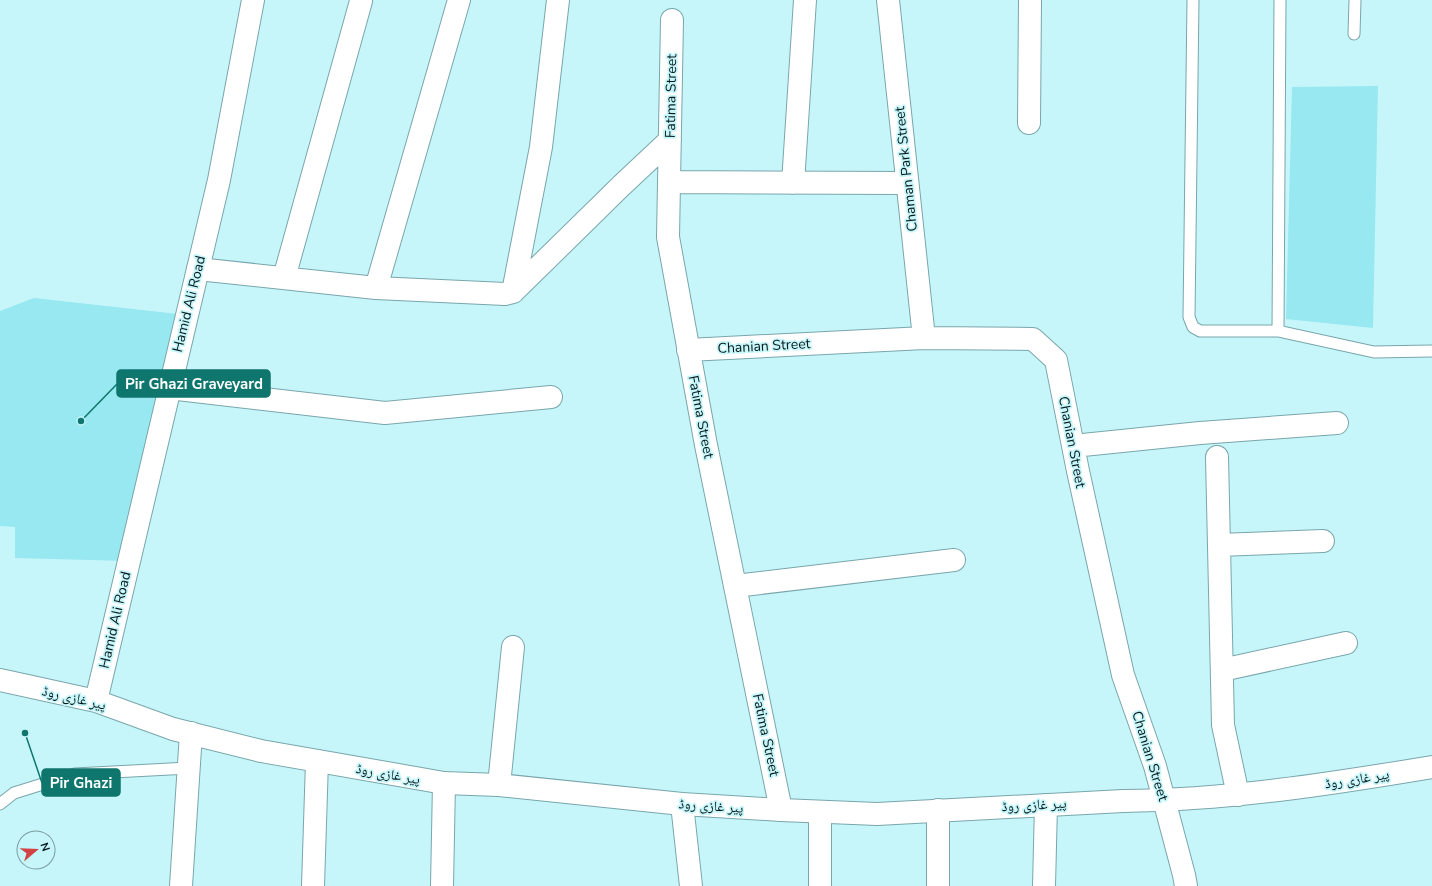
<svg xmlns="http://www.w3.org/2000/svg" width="1432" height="886" font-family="'Nunito Sans','Noto Naskh Arabic',sans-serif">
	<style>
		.green { fill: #97e8f0 }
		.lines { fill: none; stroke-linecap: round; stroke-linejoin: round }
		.service-casing { stroke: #79a6ab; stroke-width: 13 }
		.minor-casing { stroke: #79a6ab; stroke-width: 24 }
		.tertiary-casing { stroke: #79a6ab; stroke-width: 24 }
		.service { stroke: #fff; stroke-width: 11 }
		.minor { stroke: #fff; stroke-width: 22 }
		.tertiary { stroke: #fff; stroke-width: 22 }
		.labels { text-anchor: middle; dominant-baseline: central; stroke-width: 3.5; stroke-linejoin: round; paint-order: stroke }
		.street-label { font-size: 14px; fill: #081a1c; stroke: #c6f6fa }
		.leader { fill: none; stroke: #0f766e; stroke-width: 1.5 }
		.callout-dot { fill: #0f766e; stroke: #c6f6fa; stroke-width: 1.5 }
		.callout { fill: #0f766e; stroke: #0f766e; stroke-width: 1.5 }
		.callout-label { font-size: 15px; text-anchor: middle; font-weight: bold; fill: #fff }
	</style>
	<rect width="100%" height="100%" fill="#c6f6fa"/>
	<path class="green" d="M1378 86 1373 328 1286 319 1292 87Z
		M34 298 187 315 128 561 15 558V527L0 526V311Z"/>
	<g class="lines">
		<defs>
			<path id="service" d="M1193 0 1189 317 1193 327 1200 331H1278L1374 352 1432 351
				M1354 34 1355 0
				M1278 331 1280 0
				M0 804 14 793 75 774 189 768"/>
			<path id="minor" d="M888 0 924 338
				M672 20 668 237 706 445 781 810
				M1029 123 1030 0
				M669 182 907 183
				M793 183 805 0
				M198 269 376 288 459 0
				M284 278 361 1
				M376 288 505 294 513 292 541 147 558 0
				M513 292 621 186 670 140
				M688 350 924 338 1033 339 1056 360 1078 471 1123 675 1155 766 1184 875 1186 886
				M169 388 385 413 551 397
				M1073 446 1200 433 1337 423
				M1217 457 1223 725 1238 795
				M1219 545 1323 541
				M735 586 954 560
				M1222 670 1346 643
				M499 785 513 647
				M682 804 691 886
				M181 886 191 733
				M313 886 317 761
				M442 886 444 783
				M820 886V812
				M938 886V810
				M1044 886 1046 805"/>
			<path id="tertiary" d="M0 680 96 701 173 729 261 751 444 783 499 785 682 804 781 810 877 814 1123 801C1227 800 1330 784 1432 767
				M96 701 219 180 253 0"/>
		</defs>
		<use href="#service" class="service-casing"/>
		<use href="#minor" class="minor-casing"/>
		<use href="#tertiary" class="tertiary-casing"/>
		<use href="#service" class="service"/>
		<use href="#minor" class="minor"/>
		<use href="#tertiary" class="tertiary"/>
	</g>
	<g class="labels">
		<g class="street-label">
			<text transform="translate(671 96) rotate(-89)">Fatima Street</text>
			<text transform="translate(906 169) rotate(-96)">Chaman Park Street</text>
			<text transform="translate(189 304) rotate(-76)">Hamid Ali Road</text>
			<text transform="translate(764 346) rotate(-3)">Chanian Street</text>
			<text transform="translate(701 417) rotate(79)">Fatima Street</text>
			<text transform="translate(1072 442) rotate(79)">Chanian Street</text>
			<text transform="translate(115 620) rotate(-77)">Hamid Ali Road</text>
			<text transform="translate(74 698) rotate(13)">پیر غازی روڈ</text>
			<text transform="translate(766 735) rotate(78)">Fatima Street</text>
			<text transform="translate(1150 756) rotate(73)">Chanian Street</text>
			<text transform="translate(388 774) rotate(10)">پیر غازی روڈ</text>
			<text transform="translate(1357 779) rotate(-9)">پیر غازی روڈ</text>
			<text transform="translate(1034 805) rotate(-3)">پیر غازی روڈ</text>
			<text transform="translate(711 806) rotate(4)">پیر غازی روڈ</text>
		</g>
	</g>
	<path class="leader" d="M81 421L117 384M25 733L42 783"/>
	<g class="callout-dot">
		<circle cx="81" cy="421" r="4"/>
		<circle cx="25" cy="733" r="4"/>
	</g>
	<g class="callout">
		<rect x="117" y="370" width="153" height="27" rx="4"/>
		<rect x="42" y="769" width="78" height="27" rx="4"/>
	</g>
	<g class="callout-label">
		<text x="194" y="389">Pir Ghazi Graveyard</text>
		<text x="81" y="788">Pir Ghazi</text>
	</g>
	<g transform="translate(36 850) rotate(71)"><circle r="19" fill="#c6f6fa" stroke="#7a9ea1"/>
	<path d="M0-3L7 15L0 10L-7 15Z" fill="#d24244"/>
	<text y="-6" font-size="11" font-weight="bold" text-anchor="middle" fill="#081a1c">N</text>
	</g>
</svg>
